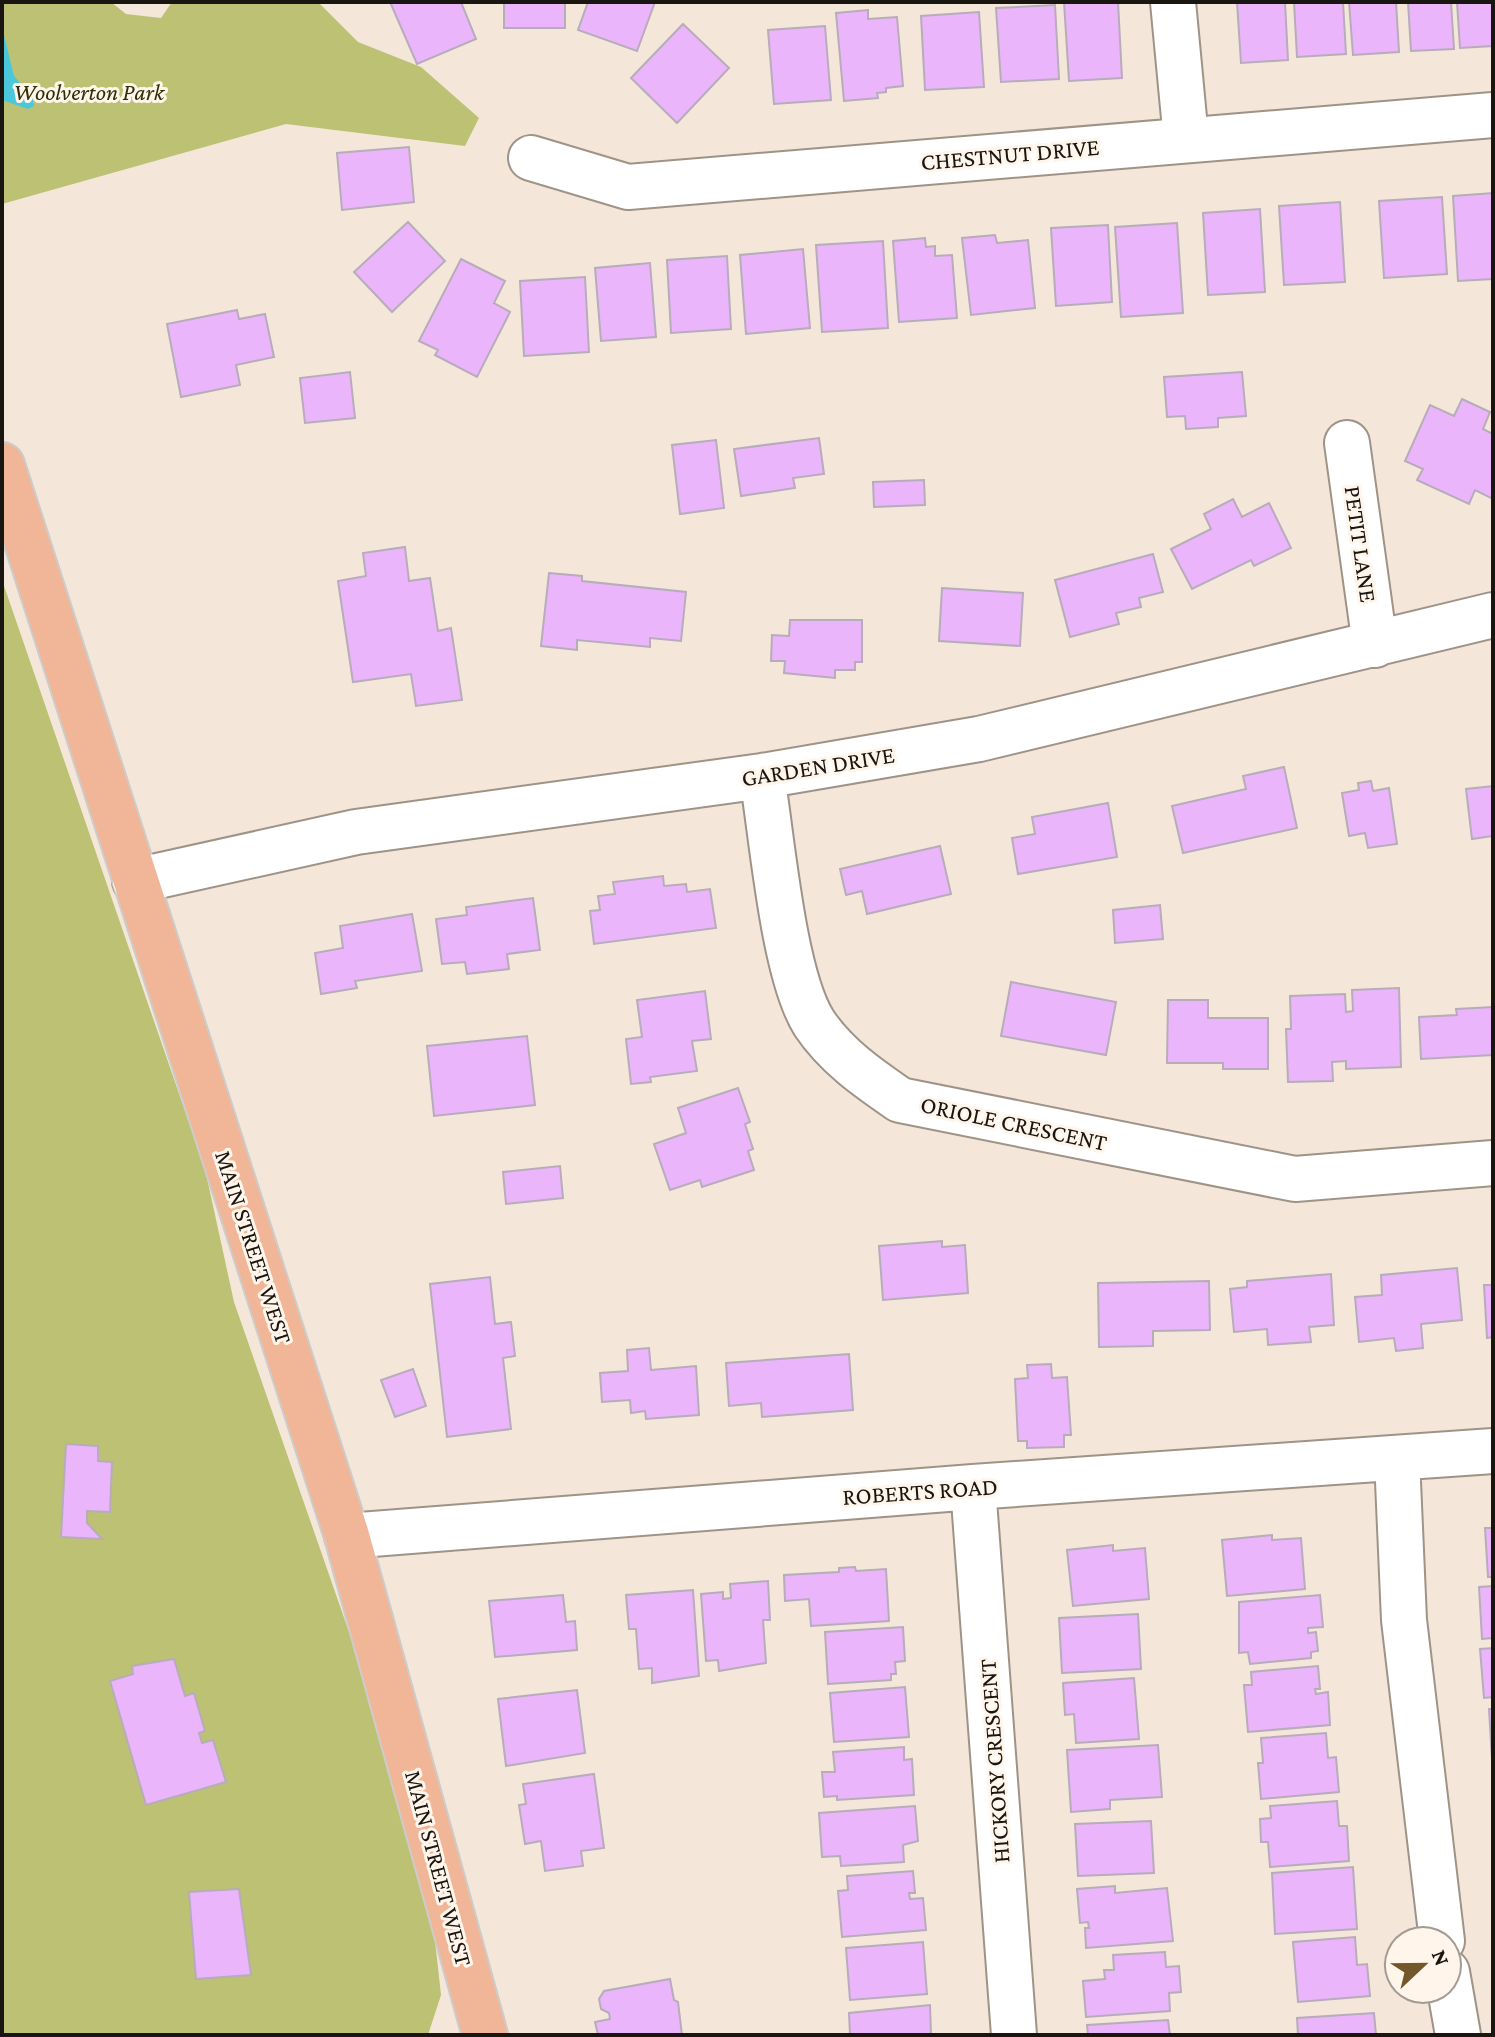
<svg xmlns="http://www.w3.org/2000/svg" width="1495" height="2037" font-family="'Crimson Pro',serif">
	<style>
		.green { fill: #bdc174 }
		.water { fill: #4ac7da }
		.building { fill: #ebb5fb; stroke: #b7acba; stroke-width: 2 }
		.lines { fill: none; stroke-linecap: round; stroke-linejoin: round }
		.minor-casing { stroke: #9f9387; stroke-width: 48 }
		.major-casing { stroke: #ccccca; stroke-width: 48 }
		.minor { stroke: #fff; stroke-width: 44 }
		.major { stroke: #f1b698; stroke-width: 44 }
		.labels { text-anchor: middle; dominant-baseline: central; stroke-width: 6; stroke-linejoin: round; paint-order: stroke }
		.park-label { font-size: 24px; font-style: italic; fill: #2e2f08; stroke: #fff5ea }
		.street-label { font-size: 24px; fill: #191510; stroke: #fff5ea }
	</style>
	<rect width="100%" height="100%" fill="#f4e7da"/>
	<path class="green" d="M2 2H111L126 14 161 18 172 2H318L358 42 421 67 479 118 465 146 286 124 2 204Z
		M2 580 205 1169 234 1302 425 1850 441 1995 428 2035H2Z"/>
	<path class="water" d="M2 27 14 76 32 96 34 106 28 109 2 100Z"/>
	<path class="building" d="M390 2H461L476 39 417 64Z
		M504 2H565V28H504Z
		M588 2H655L637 51 578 30Z
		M1064 2H1118L1122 78 1069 81Z
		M1237 2H1285L1288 60 1241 63Z
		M1294 2H1343L1346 54 1297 57Z
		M1349 2H1396L1399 52 1353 55Z
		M1408 2H1451L1454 49 1411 51Z
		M1457 2H1493V46L1460 48Z
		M1055 5 1059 79 1001 82 996 8Z
		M868 10V19L897 17 903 86 886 88V92L877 93 878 98 844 101 836 13Z
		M979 12 984 87 925 90 921 16Z
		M683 24 729 68 677 123 631 78Z
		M825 26 831 100 774 104 768 30Z
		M409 147 414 202 342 210 337 153Z
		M1493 193V279L1458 281 1453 196Z
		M1442 197 1447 274 1384 278 1379 201Z
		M1340 202 1345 282 1284 285 1279 206Z
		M1260 209 1265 292 1208 295 1203 213Z
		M408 222 445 261 392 312 354 272Z
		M1177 223 1183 313 1121 317 1115 227Z
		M1108 225 1112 302 1056 306 1051 228Z
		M995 235 997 243 1028 240 1035 308 971 315 962 238Z
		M925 238 926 247 935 246V256L952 255 957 318 899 322 893 241Z
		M883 241 888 328 822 332 816 245Z
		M803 249 810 328 746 334 740 255Z
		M727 256 731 329 671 333 667 260Z
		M461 259 505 281 494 303 510 312 477 377 435 355 438 350 419 341Z
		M650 263 656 337 601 341 595 268Z
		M585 277 589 352 524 356 520 281Z
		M237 310 239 319 265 314 274 357 236 365 240 385 181 397 167 324Z
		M350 372 355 418 305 423 300 378Z
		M1242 372 1246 416 1218 418V427L1186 429 1185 416 1167 417 1164 377Z
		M1462 399 1490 412 1483 429 1493 434V499L1475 490 1469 504 1417 480 1423 469 1405 461 1430 405 1454 416Z
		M819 438 824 474 793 478 795 488 741 496 734 449Z
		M716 440 724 508 680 514 672 445Z
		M924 480 925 505 874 507 873 482Z
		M1233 499 1242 517 1269 503 1291 548 1254 566 1251 560 1192 589 1171 549 1211 529 1204 514Z
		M405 547 409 581 430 578 438 631 451 628 462 700 416 706 411 674 353 682 338 581 366 576 363 553Z
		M1153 554 1163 592 1139 598 1141 607 1116 613 1119 624 1070 637 1055 580Z
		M549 573 582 576V581L686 592 681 641 650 638V647L577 640V650L541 646Z
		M942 588 1023 593 1020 646 939 641Z
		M790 620H862V662H855V670H835V678L784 673 785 661H771L772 635 789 636Z
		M1284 767 1297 828 1183 853 1172 806 1246 789 1243 776Z
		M1371 781 1373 791 1389 788 1397 844 1368 848 1365 833 1349 836 1342 793 1359 790 1358 783Z
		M1493 786V836L1472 839 1466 789Z
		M1108 803 1117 857 1018 874 1012 838 1035 834 1032 817Z
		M940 846 951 894 867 914 862 891 846 895 840 869Z
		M663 876 664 886 686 884 687 892 710 889 716 928 594 944 590 911 600 910 598 896 615 894 613 882Z
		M533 898 540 950 507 954 509 969 467 974 465 962 442 964 436 919 467 915 466 907Z
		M1160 905 1163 939 1115 943 1113 910Z
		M412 914 422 971 355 981 357 988 321 994 315 953 343 948 340 926Z
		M1011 982 1116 1002 1106 1055 1001 1036Z
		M1399 988 1401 1067 1346 1069V1061L1332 1062 1333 1081 1288 1082 1286 1029H1291L1290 996 1345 994 1346 1012 1353 1011 1352 990Z
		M705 991 711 1039 692 1041 697 1071 650 1077 651 1082 631 1084 626 1039 642 1037 637 1000Z
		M1168 1000H1208V1018H1268V1069H1223V1063H1167Z
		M1493 1007V1055L1421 1059 1419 1017 1457 1015 1456 1009Z
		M527 1036 535 1105 434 1116 427 1046Z
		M738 1088 750 1122 745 1124 753 1149 748 1151 754 1170 702 1187 700 1180 670 1190 654 1144 686 1133 678 1108Z
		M560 1166 563 1198 506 1204 503 1172Z
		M942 1241V1247L965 1245 968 1293 883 1300 879 1246Z
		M1457 1268 1462 1320 1421 1324 1423 1348 1396 1351 1394 1338 1359 1342 1355 1297 1382 1295 1381 1275Z
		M1331 1274 1334 1325 1309 1327 1311 1342 1268 1345 1267 1329 1234 1332 1230 1289 1247 1287V1281Z
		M490 1277 495 1324 511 1322 515 1356 503 1358 511 1429 447 1437 430 1284Z
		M1209 1281 1210 1330 1153 1331V1346L1099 1347 1098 1283Z
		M1484 1285H1493V1337L1487 1338Z
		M649 1348 651 1370 696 1366 699 1415 646 1419 645 1411 631 1413 630 1400 602 1402 600 1373 628 1371 627 1350Z
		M849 1354 853 1410 762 1417 761 1403 729 1406 726 1363Z
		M1051 1364 1052 1378 1067 1377 1071 1435H1064V1447L1027 1448V1441H1018L1015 1379 1028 1378 1027 1365Z
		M413 1369 426 1406 395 1417 381 1380Z
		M66 1444 98 1446V1461L112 1462 110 1512 87 1511V1523L102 1539 61 1537Z
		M1485 1528H1493V1577H1488Z
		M1272 1535V1540L1301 1538 1305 1589 1227 1596 1222 1540Z
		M1113 1545V1551L1145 1548 1149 1599 1073 1606 1067 1550Z
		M855 1567 856 1571 886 1569 889 1621 811 1626 809 1599 785 1601 784 1575 839 1572V1568Z
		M768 1581 770 1620H763L766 1663 719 1671 718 1660 706 1661 701 1594 723 1592V1599L731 1598 730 1584Z
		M1493 1586V1638L1482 1639 1479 1587Z
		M693 1590 699 1676 652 1683V1668L639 1669 636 1629H629L626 1595Z
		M563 1595 566 1622 575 1621 577 1650 495 1657 489 1601Z
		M1320 1595 1323 1627 1308 1628V1633L1316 1632 1318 1651 1311 1652V1658L1250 1664 1248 1652 1239 1653V1602Z
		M1138 1614 1141 1669 1062 1673 1059 1618Z
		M903 1627 905 1661 895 1662 896 1674H891V1680L828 1684 825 1632Z
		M1493 1648V1697L1484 1698 1480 1649Z
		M174 1659 185 1696 194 1693 205 1731 199 1733 202 1743 213 1740 226 1782 146 1805 110 1681 133 1674 132 1666Z
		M1318 1666 1320 1689H1315L1316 1694 1328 1692 1330 1725 1248 1732 1244 1685H1252L1251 1672Z
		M1134 1678 1139 1739 1076 1743 1074 1714 1065 1715 1063 1683Z
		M905 1687 909 1737 834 1742 830 1693Z
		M577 1690 585 1753 506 1766 498 1699Z
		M1489 1709H1493V1760H1492Z
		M1326 1733 1328 1758 1336 1757 1339 1792 1261 1799 1258 1763H1263L1261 1738Z
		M1158 1745 1162 1797 1110 1800V1809L1071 1812 1067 1750Z
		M904 1747V1760L912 1759 914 1795 837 1800V1796L824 1797 822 1772H835L833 1752Z
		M594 1774 604 1848 581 1851 583 1866 545 1871 541 1841 525 1844 519 1805 526 1804 523 1784Z
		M1337 1801 1339 1826H1347L1349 1861 1270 1867 1268 1842H1261L1260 1819 1271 1818 1270 1806Z
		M915 1806 918 1841 903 1845 904 1862 841 1866 840 1856 822 1857 819 1813Z
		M1151 1821 1154 1873 1078 1876 1075 1824Z
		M1353 1867 1357 1929 1275 1934 1272 1873Z
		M913 1871 915 1893H909L910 1899 923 1898 926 1930 842 1937 838 1891 848 1890 847 1876Z
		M1115 1886V1893L1167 1888 1173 1941 1086 1948 1085 1928H1089L1088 1922 1080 1923 1077 1889Z
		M239 1889 251 1975 196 1979 189 1892Z
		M1355 1937 1357 1965 1367 1964 1370 1996 1298 2002 1293 1942Z
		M923 1942 927 1994 850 2000 846 1948Z
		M1165 1952 1166 1967 1179 1966 1181 1992 1169 1993 1170 2011 1086 2017 1083 1981 1105 1979 1104 1970H1114L1113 1955Z
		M670 1979 674 2000 678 2002 682 2035H598L595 2022 610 2019 609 2013 601 2009 599 1999 604 1991Z
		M930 2005 931 2035H850L849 2013Z
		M1374 2013 1376 2035H1298L1297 2018Z
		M1168 2020 1170 2035H1088L1087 2025Z"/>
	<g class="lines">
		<defs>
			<path id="minor" d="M1173 2 1186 139
				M531 158 628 187 1493 115
				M1347 443 1375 645
				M762 776C772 837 783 974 814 1023 836 1056 868 1078 900 1100L1295 1179 1493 1163
				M135 881 356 832 762 776 979 739 1493 615
				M1397 1458 1404 1620 1442 1941
				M973 1487 1014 2035
				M347 1536 973 1487 1493 1451
				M1447 1972 1458 2035"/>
			<path id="major" d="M2 465 347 1536 485 2035"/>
		</defs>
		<use href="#minor" class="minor-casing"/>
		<use href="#major" class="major-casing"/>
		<use href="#minor" class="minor"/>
		<use href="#major" class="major"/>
	</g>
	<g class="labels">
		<g class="park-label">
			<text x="89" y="91">Woolverton Park</text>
		</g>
		<g class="street-label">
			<text transform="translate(1010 154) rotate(-5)">CHESTNUT DRIVE</text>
			<text transform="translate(1361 544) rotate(82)">PETIT LANE</text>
			<text transform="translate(818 766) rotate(-9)">GARDEN DRIVE</text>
			<text transform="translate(1014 1123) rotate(12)">ORIOLE CRESCENT</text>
			<text transform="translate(254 1247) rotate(72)">MAIN STREET WEST</text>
			<text transform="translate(920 1491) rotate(-4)">ROBERTS ROAD</text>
			<text transform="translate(994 1761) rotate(-94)">HICKORY CRESCENT</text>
			<text transform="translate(439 1868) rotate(75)">MAIN STREET WEST</text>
		</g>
	</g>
	<rect width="1495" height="2037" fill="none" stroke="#191510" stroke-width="8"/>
	<g transform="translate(1423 1965) rotate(68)"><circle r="38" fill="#fff5ea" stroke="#a39b93" stroke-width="2"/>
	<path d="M0-6L14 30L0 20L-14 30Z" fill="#73562a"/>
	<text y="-12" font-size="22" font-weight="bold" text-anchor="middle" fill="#191510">N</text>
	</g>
</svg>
